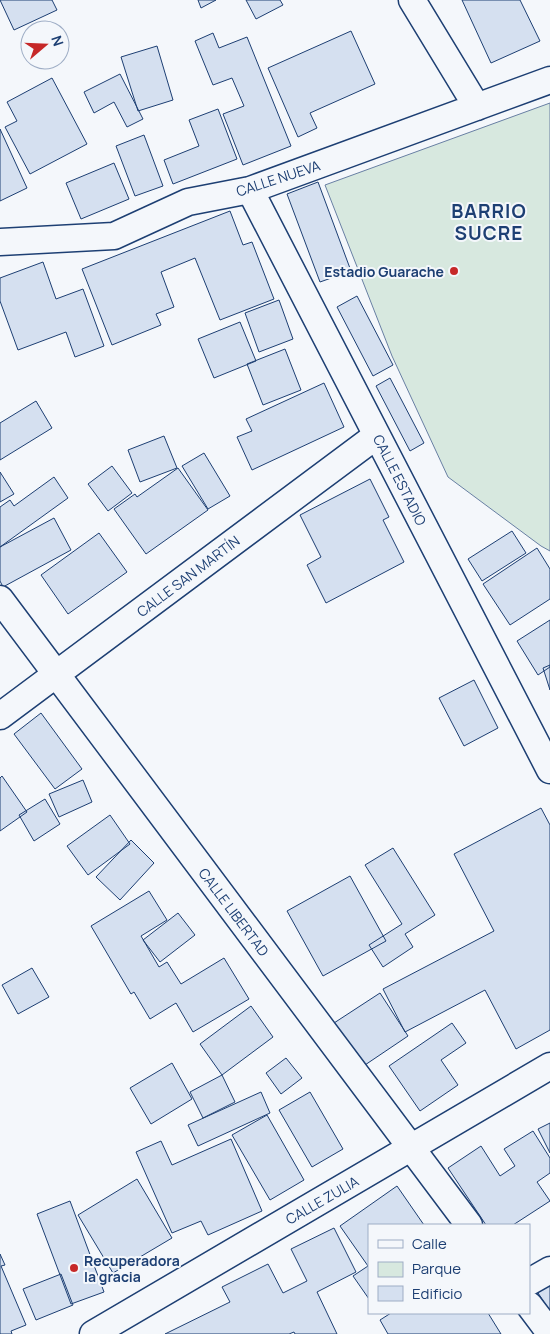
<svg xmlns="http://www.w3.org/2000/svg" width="550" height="1334" font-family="Manrope,sans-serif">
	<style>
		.green { fill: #d7e8df; stroke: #687fa3 }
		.building { fill: #d5e0f0; stroke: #1d3f73 }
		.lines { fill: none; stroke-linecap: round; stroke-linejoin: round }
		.minor-casing { stroke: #1d3f73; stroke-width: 29 }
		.minor { stroke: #f4f7fb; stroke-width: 26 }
		.poi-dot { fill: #c62828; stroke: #f4f7fb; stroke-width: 2 }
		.labels { text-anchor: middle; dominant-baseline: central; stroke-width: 4; stroke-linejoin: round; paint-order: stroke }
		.street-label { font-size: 14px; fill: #1d3f73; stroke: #f4f7fb }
		.poi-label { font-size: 14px; font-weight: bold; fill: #1d3f73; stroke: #f4f7fb; text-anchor: end }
		.district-label { font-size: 19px; font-weight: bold; letter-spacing: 1px; fill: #1d3f73; stroke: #f4f7fb }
	</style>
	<rect width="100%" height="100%" fill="#f4f7fb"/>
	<path class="green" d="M550 103V551L541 546 448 477 392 356 325 185Z"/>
	<path class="building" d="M0 0H52L57 10 14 30Z
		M198 0H216L201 8Z
		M246 0H280L283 5 256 19Z
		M462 0H520L540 41 491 63Z
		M351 31 375 84 310 113 317 128 298 137 268 68Z
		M213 33 219 48 247 37 291 146 243 165 223 114 244 106 232 78 213 85 195 41Z
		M157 46 173 100 138 111 121 57Z
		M120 74 143 119 127 127 114 102 94 113 84 92Z
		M52 78 87 144 30 174 5 127 17 121 7 102Z
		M218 109 237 159 173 184 164 160 199 146 189 120Z
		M0 129 27 188 0 201Z
		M144 135 163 186 135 196 116 146Z
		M114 163 129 199 81 219 66 183Z
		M318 182 351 271 320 282 287 194Z
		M230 211 243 245 252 242 274 299 220 320 195 258 161 272 174 307 156 314 161 325 112 345 82 269Z
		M43 262 56 299 83 289 104 346 75 357 66 332 18 350 0 301V278Z
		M357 296 393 365 373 376 337 307Z
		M279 300 293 339 259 352 245 313Z
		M240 322 256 361 214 378 198 339Z
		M285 349 301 390 263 405 247 364Z
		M390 378 424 443 410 451 376 386Z
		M324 383 344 427 252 470 237 437 252 431 246 419Z
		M36 401 52 428 0 460V423Z
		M164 436 177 468 140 482 128 450Z
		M204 453 230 496 208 509 182 466Z
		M112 466 132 493 108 511 88 484Z
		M178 468 208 510 146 554 114 509 135 494 137 497Z
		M0 472 14 494 0 502Z
		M54 477 68 498 0 547V507L10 500 14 506Z
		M370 479 389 517 383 520 404 562 326 603 307 565 321 557 300 515Z
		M54 518 71 550 3 587 0 581V547Z
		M512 531 526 553 482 581 468 559Z
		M99 533 127 572 68 614 41 575Z
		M537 548 550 569V599L510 625 483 584Z
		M550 620V667L538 675 517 641Z
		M550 665V690L543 668Z
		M474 680 498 728 464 746 439 698Z
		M41 713 82 769 55 789 14 734Z
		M2 776 27 812 0 831V778Z
		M83 780 92 802 59 817 49 794Z
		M45 799 60 824 34 841 19 815Z
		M541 808 550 825V1030L516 1049 485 990 405 1032 383 989 494 931 454 854Z
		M110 815 130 844 88 875 67 846Z
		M131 840 154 863 120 900 96 877Z
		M393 848 435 915 405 934 413 947 383 967 369 945 402 924 365 865Z
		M350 876 386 941 323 976 287 911Z
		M149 891 167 920 141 936 159 967 167 962 181 984 224 958 249 999 193 1032 176 1003 150 1019 134 992 131 994 91 926Z
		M178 913 195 935 160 962 143 940Z
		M32 968 49 997 18 1014 2 985Z
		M380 993 408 1036 362 1067 334 1023Z
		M251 1006 273 1037 222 1075 200 1044Z
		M452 1023 466 1043 441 1060 458 1085 420 1111 389 1066Z
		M286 1058 302 1078 281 1094 266 1073Z
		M172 1063 192 1099 151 1124 130 1088Z
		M222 1075 235 1102 203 1118 190 1092Z
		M261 1092 270 1113 198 1146 188 1125Z
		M310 1092 343 1149 312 1167 279 1110Z
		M267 1115 304 1180 270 1200 232 1135Z
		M550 1123V1153L538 1129Z
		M533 1131 550 1158V1173L537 1182 550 1201 513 1225H486L448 1168 481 1146 500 1176 515 1166 504 1149Z
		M231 1139 262 1211 208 1235 201 1221 172 1233 136 1152 161 1141 172 1165Z
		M137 1179 172 1238 113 1273 78 1215Z
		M397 1186 424 1225H369V1299L353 1276 368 1266 340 1226Z
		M70 1201 104 1292 71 1304 37 1214Z
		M334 1228 356 1272 317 1292 337 1334H295L294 1332 289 1334H165L230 1302 222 1287 268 1264 283 1293 307 1281 291 1249Z
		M0 1254 5 1265 1 1266 26 1325 11 1331 12 1334H0Z
		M61 1274 73 1305 36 1320 23 1289Z
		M550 1279V1312L535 1288Z
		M391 1313H488L501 1334H388L380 1320Z"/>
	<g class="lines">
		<defs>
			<path id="minor" d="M412 0 477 107
				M250 190 550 770
				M0 242 114 236 188 202 250 190 550 80
				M0 599 469 1225
				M0 716 376 436
				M529 1282 550 1270
				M529 1305 550 1333
				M93 1334 550 1066"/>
		</defs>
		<use href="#minor" class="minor-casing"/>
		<use href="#minor" class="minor"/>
	</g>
	<g class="poi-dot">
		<circle cx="454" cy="271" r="5"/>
		<circle cx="74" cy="1268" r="5"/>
	</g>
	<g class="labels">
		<g class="street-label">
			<text transform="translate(278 178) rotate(-18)">CALLE NUEVA</text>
			<text transform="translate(400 480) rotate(63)">CALLE ESTADIO</text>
			<text transform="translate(188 576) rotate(-37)">CALLE SAN MARTÍN</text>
			<text transform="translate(234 912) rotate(53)">CALLE LIBERTAD</text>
			<text transform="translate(322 1200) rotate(-30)">CALLE ZULIA</text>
		</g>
		<g class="poi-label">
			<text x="444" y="271">Estadio Guarache</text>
			<text x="84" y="1260" text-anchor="start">Recuperadora<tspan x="84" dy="16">la gracia</tspan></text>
		</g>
		<g class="district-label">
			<text x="489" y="211">BARRIO<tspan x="489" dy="22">SUCRE</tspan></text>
		</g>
	</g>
	<rect x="368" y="1224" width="162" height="90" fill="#f4f7fb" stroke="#9eadc5"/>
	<rect x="378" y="1240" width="25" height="8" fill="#f4f7fb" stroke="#9eadc5"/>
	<text x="412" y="1249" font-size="15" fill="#1d3f73">Calle</text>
	<rect x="378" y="1262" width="25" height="15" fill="#d7e8df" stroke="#9eadc5"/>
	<text x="412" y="1274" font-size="15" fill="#1d3f73">Parque</text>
	<rect x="378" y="1286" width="25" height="15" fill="#d5e0f0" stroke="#9eadc5"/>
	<text x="412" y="1299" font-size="15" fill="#1d3f73">Edificio</text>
	<g transform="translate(45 45) rotate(71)"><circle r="24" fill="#f4f7fb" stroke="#9eadc5"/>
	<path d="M0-4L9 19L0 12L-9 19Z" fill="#c62828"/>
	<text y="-8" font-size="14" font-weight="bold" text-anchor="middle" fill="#1d3f73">N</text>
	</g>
</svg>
